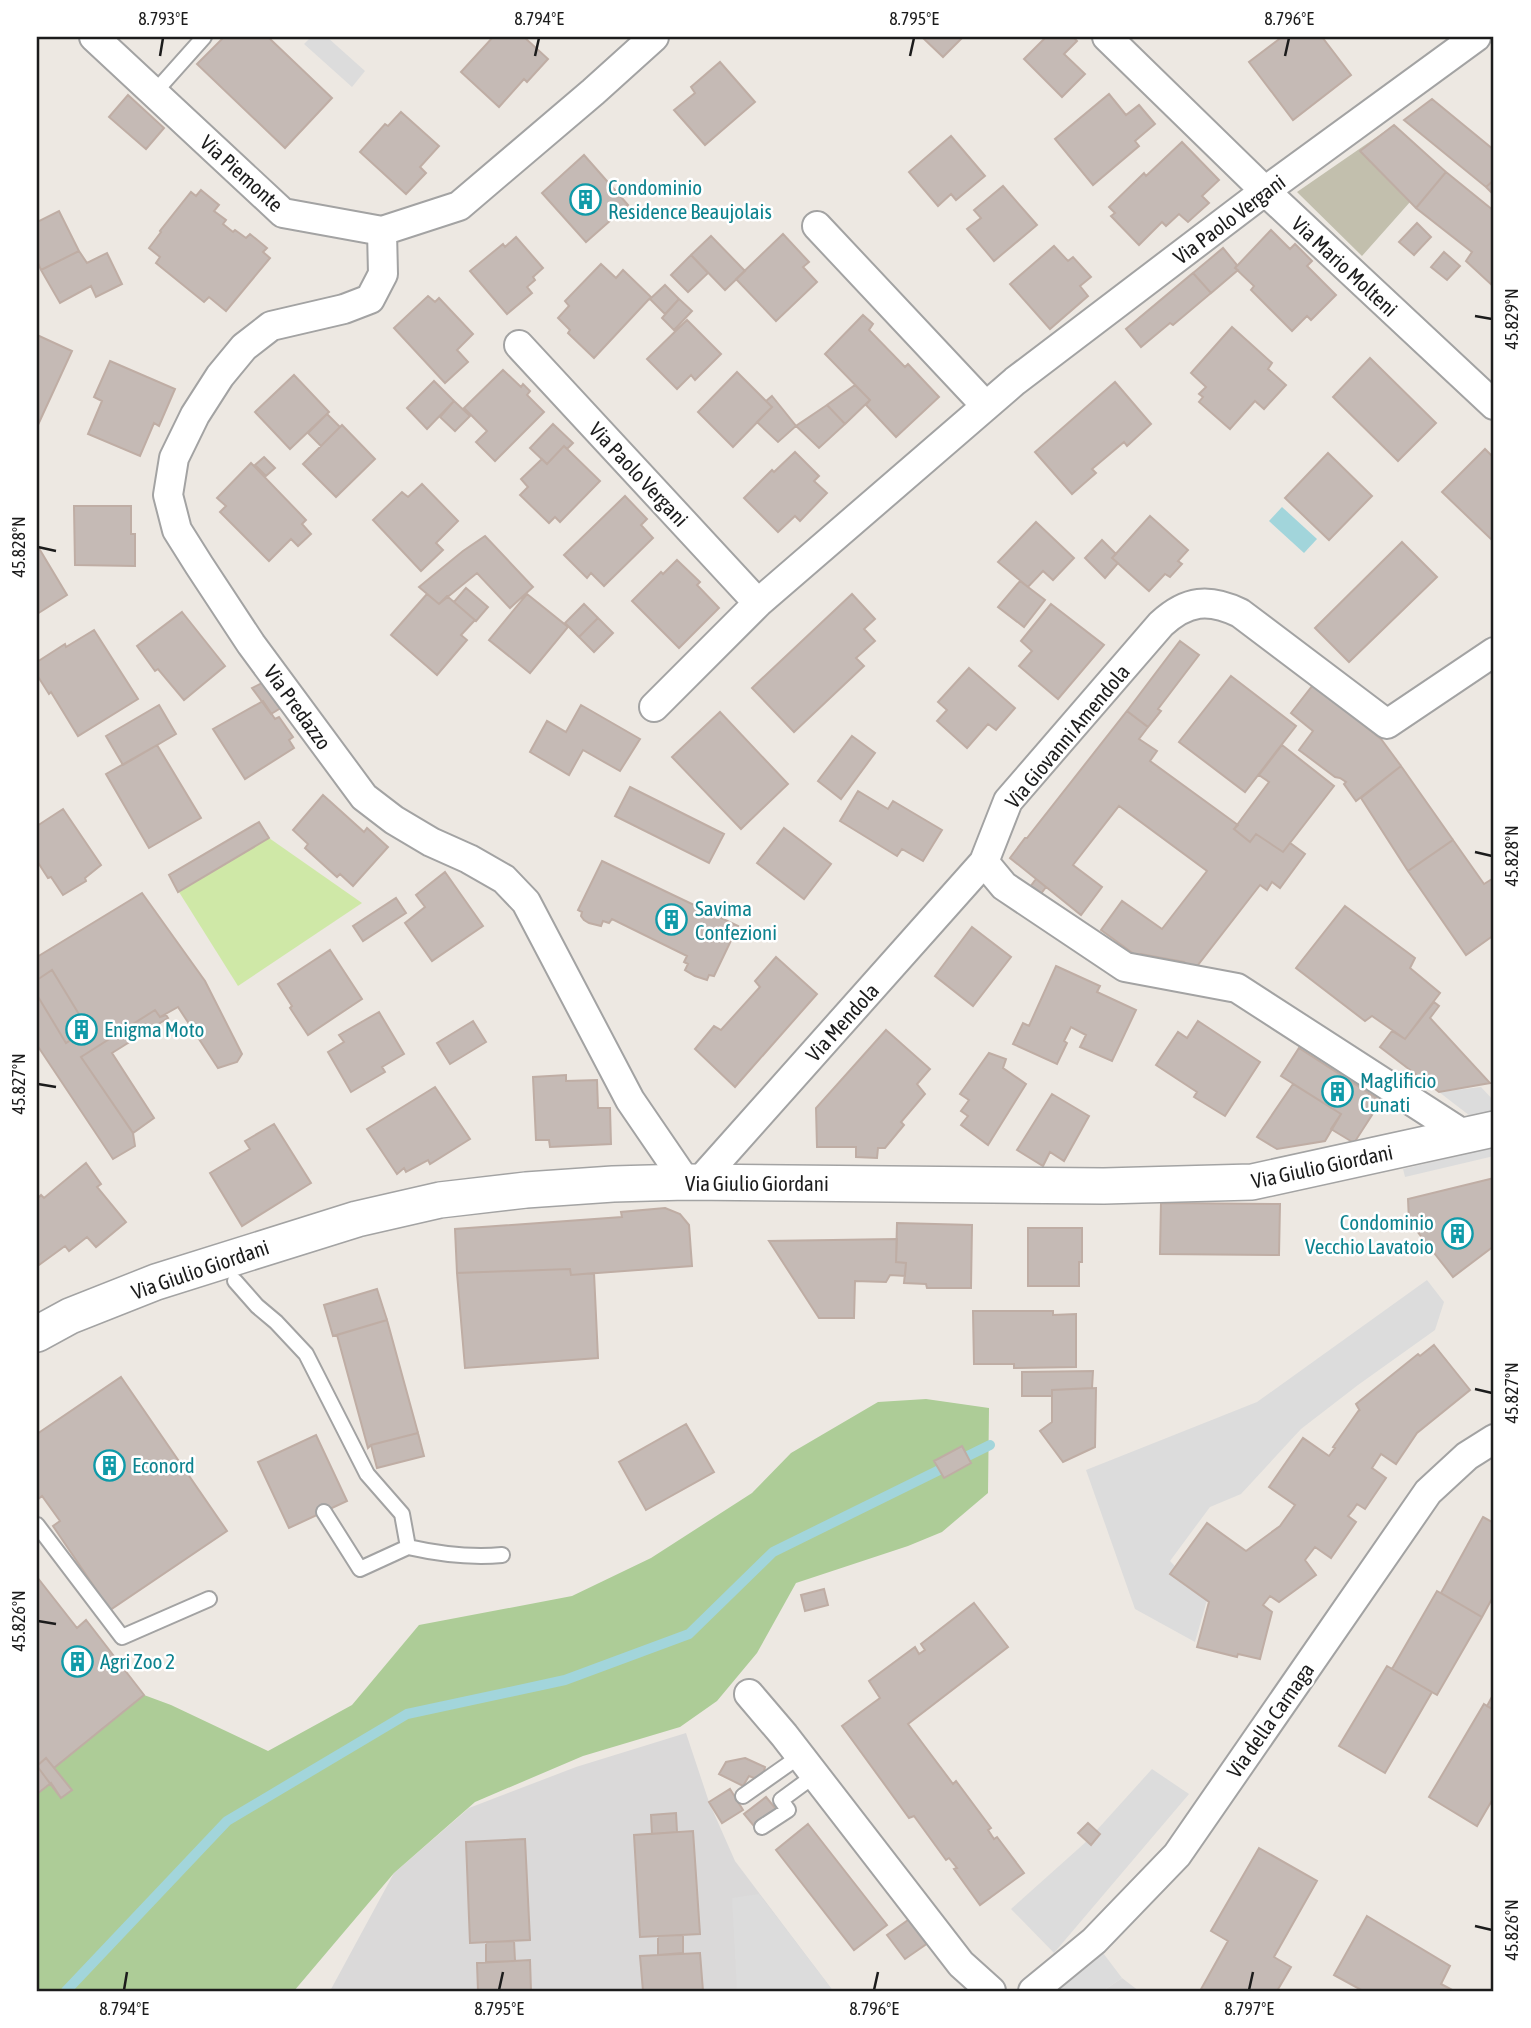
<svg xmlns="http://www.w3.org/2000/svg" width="1531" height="2028" font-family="'Asap Condensed',sans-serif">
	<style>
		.residential { fill: #dad9d9 }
		.construction { fill: #c2bfad }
		.grass { fill: #cfe8a7 }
		.forest { fill: #adcc97 }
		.parking { fill: #dcdcdc }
		.water { fill: #a2d5db }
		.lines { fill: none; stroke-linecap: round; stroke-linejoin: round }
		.stream { stroke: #a2d5db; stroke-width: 10 }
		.building { fill: #c5bab5; stroke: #bfada4; stroke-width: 2 }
		.service-casing { stroke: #a3a3a3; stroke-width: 18 }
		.minor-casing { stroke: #a3a3a3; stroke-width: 32 }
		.tertiary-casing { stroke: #a3a3a3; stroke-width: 38 }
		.service { stroke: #fff; stroke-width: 14 }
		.minor { stroke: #fff; stroke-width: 28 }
		.tertiary { stroke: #fff; stroke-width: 35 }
		.ticks { fill: none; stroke: #1c1c1c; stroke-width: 2.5 }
		.labels { text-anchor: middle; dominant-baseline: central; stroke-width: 5; stroke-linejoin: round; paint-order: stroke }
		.street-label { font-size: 21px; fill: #1c1c1c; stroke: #fff }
		.culture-label { font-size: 21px; fill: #0d838f; stroke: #fff; text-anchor: start }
		.neatline { fill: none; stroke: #1c1c1c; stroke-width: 2.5 }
		.ticks-label { font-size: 18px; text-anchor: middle; fill: #1c1c1c }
	</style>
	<rect width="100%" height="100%" fill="#ede8e2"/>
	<path class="residential" d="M686 1733 709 1802 735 1861 833 1991H330L394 1873 469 1808 576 1767Z
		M1122 1978 1139 1991H1103Z"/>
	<path class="construction" d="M1394 125 1446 172 1416 208 1410 202 1362 256 1297 192Z"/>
	<path class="grass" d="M269 838 362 903 238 986 179 892Z"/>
	<path class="forest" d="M926 1399 989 1408 988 1493 942 1532 908 1546 796 1583 757 1653 717 1701 680 1727 583 1756 475 1802 394 1873 294 1991H37V1794L51 1783 72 1790 54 1768 144 1695 171 1705 268 1751 352 1705 419 1625 572 1596 651 1558 752 1493 791 1453 878 1402Z"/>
	<path class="parking" d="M311 37H327L365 71 352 87 304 44Z
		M1481 1087 1494 1101V1114L1474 1119 1439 1092Z
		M1494 1147V1156L1405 1177 1403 1169Z
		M1427 1280 1444 1302 1435 1330 1358 1385 1301 1429 1241 1494 1210 1507 1170 1561 1207 1600 1195 1642 1135 1609 1086 1470 1257 1402Z
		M1152 1769 1189 1794 1054 1953 1011 1909 1087 1841Z
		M759 1894 825 1980 833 1991H737L732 1898Z
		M1094 1941 1122 1978 1103 1991H1033Z"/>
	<path class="water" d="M1282 507 1317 539 1304 553 1269 521Z"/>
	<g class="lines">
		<path class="stream" d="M66 1991 227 1821 407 1714 565 1680 689 1634 773 1552 990 1445"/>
	</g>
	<path class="building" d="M224 37H268L332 98 285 148 197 64Z
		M493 37H524L548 59 527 82 524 79 499 107 461 72Z
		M922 37H963L943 57Z
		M1046 37H1073L1077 41 1064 54 1085 74 1062 97 1024 59Z
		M1282 37H1322L1351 75 1293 120 1249 62Z
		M720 62 755 102 705 145 674 110 695 93 691 87Z
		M1109 94 1126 115 1139 105 1155 124 1135 141 1139 146 1093 185 1055 139Z
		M128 95 164 128 146 149 109 117Z
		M1432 99 1494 150V180L1486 187 1404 120Z
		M401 112 439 146 420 167 426 173 406 194 360 152 385 124 388 126Z
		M1394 125 1446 172 1416 208 1360 151Z
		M951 136 985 176 956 200 951 194 938 206 909 172Z
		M1182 142 1219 180 1202 196 1209 203 1188 222 1179 214 1166 226 1162 222 1139 245 1111 216 1115 213 1109 207 1144 173 1146 176Z
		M584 155 628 205 586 242 542 193Z
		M1446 172 1494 211V287L1466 261 1472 252 1416 208Z
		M1494 180V195L1486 187Z
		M1003 186 1037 225 994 261 967 229 981 218 974 210Z
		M201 190 219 205 214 211 226 220 223 224 233 232 235 230 246 238 250 234 267 248 263 252 270 258 226 311 209 297 204 302 156 263 160 257 149 248 161 232 160 231 191 192 196 196Z
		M59 211 79 251 41 270 37 261V222Z
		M1417 223 1431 237 1414 255 1399 242Z
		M1271 230 1290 249 1295 244 1312 261 1307 266 1336 295 1311 320 1307 316 1292 331 1251 290 1254 286 1235 268Z
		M783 234 809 262 803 267 817 282 776 321 736 279Z
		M711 236 745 271 725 290 691 255Z
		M516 237 543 268 533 277 535 280 527 287 532 293 507 314 470 271 503 244 505 247Z
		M1054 246 1068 261 1073 257 1091 277 1080 286 1088 296 1050 329 1010 284Z
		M1223 248 1237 265 1235 268 1238 270 1211 293 1193 273Z
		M79 251 87 263 107 253 122 284 96 297 91 286 60 303 41 270Z
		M1444 252 1460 266 1447 280 1431 267Z
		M691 255 708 273 688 292 671 275Z
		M601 264 616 278 623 270 651 297 594 358 568 333 570 330 558 318 569 306 565 301Z
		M1193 273 1211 293 1173 325 1170 323 1141 347 1126 329Z
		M665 285 679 299 665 314 650 299Z
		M428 296 435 302 439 298 473 334 457 350 468 362 445 383 394 328Z
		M679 299 692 311 674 330 662 318Z
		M863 315 873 324 869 330 905 367 908 364 939 397 896 437 866 405 870 400 825 354Z
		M687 320 721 354 695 380 691 375 677 389 647 359Z
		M1232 327 1272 363 1268 369 1286 385 1264 409 1255 401 1230 429 1199 402 1203 397 1199 394 1206 387 1191 373Z
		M37 335 72 351 37 427Z
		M1370 358 1436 423 1398 461 1333 397Z
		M110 361 175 389 159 426 154 423 140 456 88 434 102 401 94 397Z
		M503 370 521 387 523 384 530 391 527 395 544 412 495 461 476 442 487 431 464 408Z
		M737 372 772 407 733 447 698 412Z
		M294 375 329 412 290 449 255 412Z
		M434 381 454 401 427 429 407 408Z
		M1115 382 1151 424 1127 446 1124 442 1092 469 1096 473 1072 494 1035 452Z
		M855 385 870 400 845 424 827 405Z
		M772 396 796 426 778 442 757 422 772 407 766 401Z
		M454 401 470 416 455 431 440 417Z
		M827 405 845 424 819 448 796 426Z
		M327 414 340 427 321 446 308 433Z
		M553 424 573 443 567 449 564 446 547 464 530 448Z
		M342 425 375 459 336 497 303 464Z
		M564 446 600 481 560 522 555 517 549 523 520 495 528 487 521 479 542 459 547 464Z
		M1485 449 1494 458V542L1442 492Z
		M795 452 819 476 814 481 827 493 800 521 795 516 778 532 744 498 772 470 774 472Z
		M1328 453 1372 496 1329 540 1285 498Z
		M264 457 275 468 266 476 255 465Z
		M251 463 306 520 302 524 311 534 298 546 291 539 269 561 220 512 226 506 217 498Z
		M422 484 458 521 436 543 443 550 421 571 373 520 402 492 408 497Z
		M625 496 647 519 641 525 653 538 604 586 591 573 587 578 564 555Z
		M74 506H131V534H135V566L75 565Z
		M1150 516 1188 550 1178 561 1182 564 1170 577 1165 574 1149 591 1112 558Z
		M1036 522 1074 558 1053 580 1043 571 1028 587 998 562Z
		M485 536 533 587 510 608 477 573 439 604 419 587 463 551Z
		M1102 540 1116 554 1112 558 1118 563 1105 578 1085 558Z
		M1402 542 1437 577 1349 662 1315 628Z
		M37 545 67 595 37 614Z
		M677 560 700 582 697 585 719 608 679 648 632 601 661 572 663 574Z
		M1020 581 1045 600 1024 627 998 607Z
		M466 588 488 607 476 621 454 602Z
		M427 594 439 604 447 596 475 620 461 635 467 640 437 675 391 635Z
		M527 594 568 627 530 673 489 640Z
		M852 594 875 619 864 629 875 641 856 658 864 666 794 732 752 688Z
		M584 604 598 618 579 637 565 623Z
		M1051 604 1104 645 1058 699 1019 666 1032 651 1021 641Z
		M182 612 225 666 184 700 158 669 155 671 137 646Z
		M598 618 613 633 594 652 579 637Z
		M94 630 138 699 78 736 51 692 49 694 37 675V662L65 644 66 647Z
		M1180 641 1199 655 1158 709 1161 711 1148 727 1127 711Z
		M969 668 1015 708 996 730 988 724 967 748 937 721 947 710 938 702Z
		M1231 676 1296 726 1245 792 1179 742Z
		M266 681 284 706 271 714 252 688Z
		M1313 685 1381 739 1401 766 1356 801 1344 784 1346 782 1340 778 1335 777 1299 750 1313 731 1291 713Z
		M263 701 275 719 279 717 293 737 289 740 294 748 245 779 213 729Z
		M159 705 176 734 123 765 106 736Z
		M581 705 640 739 620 771 583 750 569 775 530 752 547 721 566 732Z
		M1127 711 1148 727 1139 739 1157 751 1150 761 1238 825 1234 829 1250 842 1256 834 1283 852 1290 843 1305 854 1280 888 1272 882 1267 890 1260 885 1194 970 1184 962 1141 954 1138 957 1101 930 1122 901 1162 929 1207 871 1119 806 1073 865 1102 887 1081 915 1010 858 1025 838H1027Z
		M720 712 788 784 741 829 672 757Z
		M852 736 875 753 841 799 818 781Z
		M157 745 201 818 149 848 106 774Z
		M1282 745 1334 786 1283 852 1256 834 1250 842 1234 829 1269 782 1259 775Z
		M1401 766 1453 840 1408 871 1361 798Z
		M630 787 724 834 709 863 615 816Z
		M858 791 888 809 893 801 942 830 923 861 902 849 897 856 840 821Z
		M323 795 364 832 367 828 388 847 353 886 340 874 337 877 305 848 308 844 293 830Z
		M63 809 101 865 85 878 86 881 63 895 51 877 48 878 37 861V826Z
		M259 822 269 838 178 892 169 875Z
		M784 828 831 864 804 899 757 863Z
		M1453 840 1484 884 1492 879 1494 882V935L1466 955 1408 871Z
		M602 861 738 926 714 976 709 975 707 980 695 976 685 970 688 964 684 962 687 956 612 919 609 923 603 921 601 926 589 923 584 920 581 916 582 912 578 910Z
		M445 872 483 926 432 961 405 923 425 907 416 895Z
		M1036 879 1046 887 1037 899 1027 891Z
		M142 893 205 981 242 1054 237 1062 218 1068 178 1007 160 1017 155 1010 81 1057 133 1133 135 1146 113 1159 37 1045V995L66 1043 88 1029 52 970 37 980V957Z
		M142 893 205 981 242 1054 237 1062 218 1068 178 1007 160 1017 155 1010 81 1057 133 1133 135 1146 113 1159 37 1045V957Z
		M396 898 406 913 363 941 353 926Z
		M1345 906 1415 958 1410 968 1440 993 1405 1039 1372 1016 1365 1021 1296 968Z
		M972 927 1011 957 973 1006 935 976Z
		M330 950 362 999 308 1035 290 1008 292 1006 278 984Z
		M776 957 817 994 735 1087 695 1049 714 1026 721 1030 760 987 755 981Z
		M1056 966 1100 986 1097 992 1136 1010 1112 1061 1080 1047 1086 1035 1071 1027 1064 1041 1067 1043 1057 1064 1013 1044 1023 1023 1029 1026Z
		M1434 1002 1439 1006 1430 1018 1490 1083 1439 1092 1380 1047 1392 1031 1405 1039Z
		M155 1010 160 1017 166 1015 168 1018 112 1053 154 1118 133 1133 81 1057Z
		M379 1012 404 1054 382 1067 385 1072 351 1092 328 1052 344 1042 339 1035Z
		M473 1021 486 1042 450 1064 437 1043Z
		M1198 1021 1260 1062 1225 1116 1194 1097 1197 1092 1156 1065 1178 1032 1187 1038Z
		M886 1030 930 1069 917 1084 925 1094 901 1122 904 1125 885 1148H878L877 1158 856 1157V1147H817L816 1108Z
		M1299 1048 1381 1101 1354 1143 1331 1129 1341 1114 1281 1076Z
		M989 1053 1006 1059 1003 1068 1026 1084 988 1145 961 1125 968 1116 961 1111 969 1100 960 1094Z
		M566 1075V1081L597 1080 598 1108H610L611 1144 550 1147 549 1140H536L533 1077Z
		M1293 1084 1341 1114 1325 1141 1277 1149 1257 1137Z
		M435 1087 470 1139 430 1164 428 1160 406 1172 404 1168 397 1174 367 1129Z
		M1052 1094 1089 1116 1064 1161 1050 1152 1043 1166 1017 1150Z
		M274 1124 311 1183 242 1226 210 1173 250 1149 245 1141Z
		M86 1163 101 1184 97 1187 126 1222 96 1247 87 1237 69 1251 65 1246 39 1265 37 1263V1199L41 1195 44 1198Z
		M1494 1178V1246L1453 1277 1409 1221 1408 1199Z
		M1161 1203 1280 1204 1279 1255 1160 1254Z
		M665 1208 680 1214 689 1225 692 1266 571 1275 570 1269 457 1273 455 1229 622 1217 621 1212Z
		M897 1223 972 1225 971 1288H927L926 1284 904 1283 906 1263 896 1262Z
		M1028 1228H1082V1262H1079V1286H1028Z
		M897 1239 896 1262 906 1263 905 1276 890 1275 886 1282 855 1281 854 1318H819L769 1241Z
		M570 1269 571 1275 594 1273 598 1358 465 1368 457 1273Z
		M377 1289 387 1320 333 1336 324 1305Z
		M973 1311H1053V1315L1076 1314V1367L1014 1368V1364H974Z
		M387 1320 418 1433 371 1445 368 1448 337 1335Z
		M1434 1345 1470 1390 1417 1433 1396 1464 1381 1454 1372 1468 1386 1478 1365 1509 1357 1504 1353 1510 1348 1516 1356 1522 1331 1558 1315 1547 1305 1560 1316 1575 1279 1602 1270 1596 1263 1605 1272 1612 1260 1659 1238 1654 1237 1657 1197 1647 1209 1602 1170 1574 1207 1523 1246 1551 1280 1526 1295 1505 1269 1487 1303 1438 1329 1456 1335 1448 1333 1447 1359 1410 1360 1411 1356 1404 1418 1354 1420 1356Z
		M1093 1371 1092 1388 1052 1390V1396H1022V1372Z
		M121 1377 227 1531 110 1610 53 1526 60 1521 42 1496 37 1500V1434Z
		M1096 1388 1095 1447 1063 1462 1040 1431 1052 1422V1390Z
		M686 1424 714 1472 646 1510 619 1462Z
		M418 1433 424 1456 377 1468 371 1445Z
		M316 1435 347 1501 289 1528 258 1462Z
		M962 1446 971 1463 944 1478 934 1461Z
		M1483 1517 1494 1523V1595L1482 1617 1441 1593Z
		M37 1577 77 1628 86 1620 144 1695 54 1768 72 1790 61 1798 51 1783 37 1794Z
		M824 1589 828 1605 805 1611 801 1595Z
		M1437 1591 1482 1617 1437 1695 1392 1669Z
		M974 1603 1008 1647 908 1724 953 1784 956 1781 991 1828 988 1830 994 1839 997 1837 1024 1873 980 1905 954 1869 957 1868 949 1858 946 1860 914 1816 909 1818 842 1726 880 1698 869 1681 915 1647 919 1654 925 1650 921 1644Z
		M1387 1666 1432 1692 1385 1773 1339 1746Z
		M1494 1693V1710L1487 1706Z
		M1484 1704 1494 1710V1797L1477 1826 1429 1797Z
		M46 1758 72 1790 61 1798 37 1766Z
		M745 1758 765 1767 763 1775 754 1778 749 1776 743 1786 719 1774 726 1762Z
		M730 1789 743 1810 722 1823 709 1802Z
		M766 1797 776 1809 754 1826 744 1814Z
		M676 1813 677 1832 652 1834 651 1815Z
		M1088 1823 1100 1834 1091 1845 1078 1833Z
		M808 1824 887 1925 854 1950 776 1850Z
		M693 1831 700 1934 640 1937 634 1835Z
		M525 1839 530 1940 470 1943 466 1842Z
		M1259 1848 1317 1881 1274 1957 1291 1967 1277 1991H1200L1228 1941 1211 1931Z
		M1367 1916 1450 1966 1441 1984 1454 1991H1363L1334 1975Z
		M911 1918 928 1943 905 1959 887 1935Z
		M683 1935V1953L658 1955V1936Z
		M514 1941 515 1961 486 1962V1942Z
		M700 1953 703 1991H643L640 1956Z
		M530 1960 531 1991H478L477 1963Z"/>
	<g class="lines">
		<defs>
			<path id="service" d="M154 93 204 37
				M235 1281 257 1306 276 1322 306 1354 367 1474 402 1514 408 1547 360 1569 324 1512
				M37 1525 122 1637 209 1599
				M408 1547C439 1554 470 1558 502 1555
				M743 1796 800 1756
				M762 1827 788 1810 781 1800 815 1775"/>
			<path id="minor" d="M94 37 283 213 382 231 459 206 593 92 654 37
				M1107 37 1265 191 1494 405
				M817 226 986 406
				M382 231 383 274 370 299 344 309 271 326 244 347 220 376 195 415 174 458 168 495 177 530 199 565 251 644 364 797 394 820 431 842 469 859 504 879 526 902 630 1100 686 1182
				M519 345 758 603
				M654 707 758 603 1015 381 1265 191 1476 37
				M1466 1136 1237 988 1125 967 1004 886 984 862 1008 801 1161 624C1187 600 1209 598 1240 613L1387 724 1494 652
				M699 1182 984 862
				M749 1694 784 1735 961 1964 991 1991
				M1033 1991 1094 1941 1177 1855 1428 1492 1467 1456 1494 1439"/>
			<path id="tertiary" d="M37 1334 70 1316 156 1282 357 1219 440 1200 526 1190 613 1184 686 1182 1104 1186 1252 1182 1494 1129"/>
		</defs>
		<use href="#service" class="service-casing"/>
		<use href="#minor" class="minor-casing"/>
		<use href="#tertiary" class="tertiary-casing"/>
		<use href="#service" class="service"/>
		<use href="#minor" class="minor"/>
		<use href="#tertiary" class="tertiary"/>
	</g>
	<path class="ticks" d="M160 56 163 38M535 56 539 38M910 56 914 38M1285 56 1289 38M1475 316 1492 319M38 547 56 551M1475 852 1492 856M38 1084 56 1087M1475 1389 1492 1393M38 1621 56 1624M1475 1926 1492 1930M124 1990 127 1972M499 1990 503 1972M874 1990 878 1972M1249 1990 1253 1972"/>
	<defs>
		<symbol id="building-ring" viewBox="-11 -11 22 22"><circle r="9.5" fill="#fff" stroke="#0f9aa8" stroke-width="1.5"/><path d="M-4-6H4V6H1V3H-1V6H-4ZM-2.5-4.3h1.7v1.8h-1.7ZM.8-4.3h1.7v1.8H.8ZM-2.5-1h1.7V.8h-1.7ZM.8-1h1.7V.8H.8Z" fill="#0f9aa8"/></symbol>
	</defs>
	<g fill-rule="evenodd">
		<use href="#building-ring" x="568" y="182" width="35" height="35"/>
		<use href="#building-ring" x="654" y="902" width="35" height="35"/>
		<use href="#building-ring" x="64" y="1012" width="35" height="35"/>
		<use href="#building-ring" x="1320" y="1074" width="35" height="35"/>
		<use href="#building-ring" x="1440" y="1216" width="35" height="35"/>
		<use href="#building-ring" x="92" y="1448" width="35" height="35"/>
		<use href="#building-ring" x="60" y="1644" width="35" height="35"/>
	</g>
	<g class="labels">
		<g class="street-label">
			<text transform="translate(242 173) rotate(42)">Via Piemonte</text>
			<text transform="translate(1229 219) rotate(-37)">Via Paolo Vergani</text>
			<text transform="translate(1345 266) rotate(43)">Via Mario Molteni</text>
			<text transform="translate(639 474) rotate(47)">Via Paolo Vergani</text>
			<text transform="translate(298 707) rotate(54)">Via Predazzo</text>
			<text transform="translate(1067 736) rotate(-50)">Via Giovanni Amendola</text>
			<text transform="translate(842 1022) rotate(-48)">Via Mendola</text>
			<text transform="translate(1322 1166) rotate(-12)">Via Giulio Giordani</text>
			<text x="757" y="1183">Via Giulio Giordani</text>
			<text transform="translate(200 1269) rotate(-19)">Via Giulio Giordani</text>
			<text transform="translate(1270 1720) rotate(-55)">Via della Carnaga</text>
		</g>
		<g class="culture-label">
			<text x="608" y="187">Condominio<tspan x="608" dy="24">Residence Beaujolais</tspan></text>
			<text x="695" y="908">Savima<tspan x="695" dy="24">Confezioni</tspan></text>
			<text x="104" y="1029">Enigma Moto</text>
			<text x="1360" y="1080">Maglificio<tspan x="1360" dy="24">Cunati</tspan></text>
			<text x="1434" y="1222" text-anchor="end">Condominio<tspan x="1434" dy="24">Vecchio Lavatoio</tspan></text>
			<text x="132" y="1465">Econord</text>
			<text x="100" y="1661">Agri Zoo 2</text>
		</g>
	</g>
	<rect width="1531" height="2028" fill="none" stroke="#ffffff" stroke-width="77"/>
	<rect x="38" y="38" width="1454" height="1952" class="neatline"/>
	<g class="ticks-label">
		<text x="163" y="25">8.793°E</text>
		<text x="539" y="25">8.794°E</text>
		<text x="914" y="25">8.795°E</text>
		<text x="1289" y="25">8.796°E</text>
		<text transform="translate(1512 319) rotate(-90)" y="6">45.829°N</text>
		<text transform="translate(19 547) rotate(-90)" y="6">45.828°N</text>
		<text transform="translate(1512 856) rotate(-90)" y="6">45.828°N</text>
		<text transform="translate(19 1084) rotate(-90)" y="6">45.827°N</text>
		<text transform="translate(1512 1393) rotate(-90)" y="6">45.827°N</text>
		<text transform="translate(19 1621) rotate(-90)" y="6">45.826°N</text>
		<text transform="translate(1512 1930) rotate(-90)" y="6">45.826°N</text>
		<text x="124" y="2015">8.794°E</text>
		<text x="499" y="2015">8.795°E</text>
		<text x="874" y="2015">8.796°E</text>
		<text x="1249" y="2015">8.797°E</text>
	</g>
</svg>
